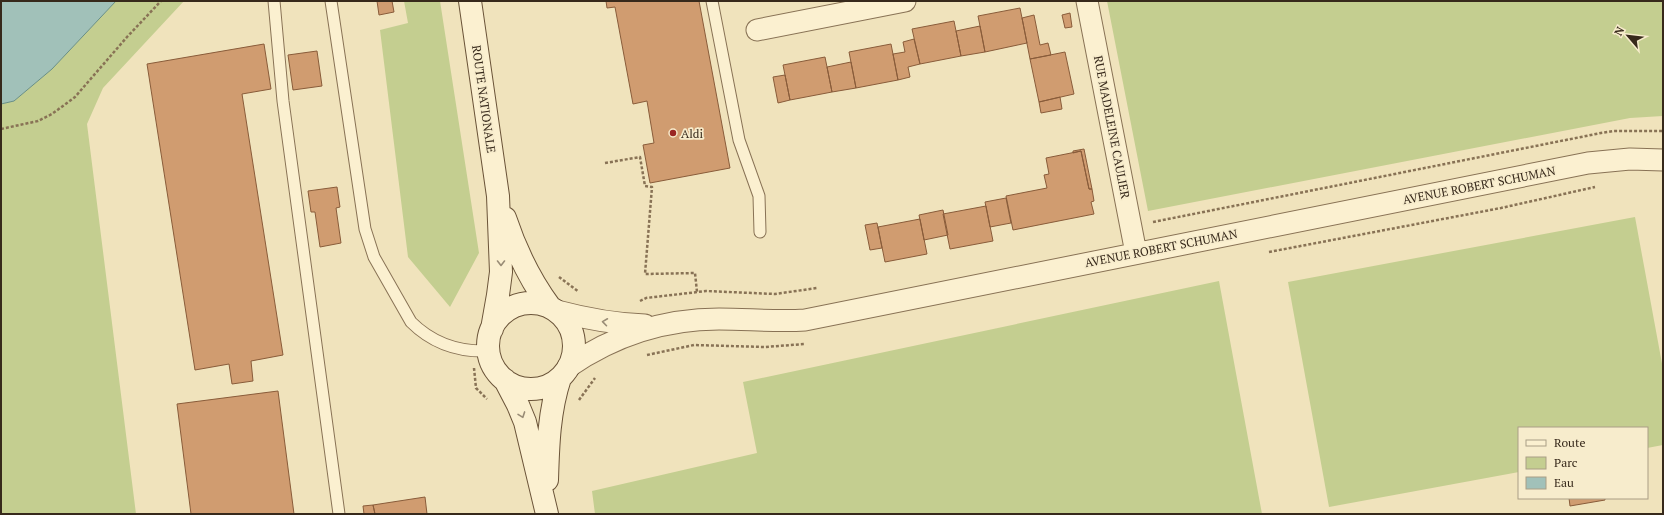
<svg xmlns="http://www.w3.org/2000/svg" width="1664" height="515" font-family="'PT Serif',serif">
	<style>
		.green { fill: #c4ce90 }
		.water { fill: #a1c1b9; stroke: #688f86 }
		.building { fill: #d09c70; stroke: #895c3a }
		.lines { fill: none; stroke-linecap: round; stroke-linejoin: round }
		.service-casing { stroke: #887255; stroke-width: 13 }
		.minor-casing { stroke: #887255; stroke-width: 23 }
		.secondary-casing { stroke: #6a5338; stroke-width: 24 }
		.path { stroke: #887255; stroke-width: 2.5; stroke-dasharray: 3 2; stroke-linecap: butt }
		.service { stroke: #fbf0d0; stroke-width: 11 }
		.minor { stroke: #fbf0d0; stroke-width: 21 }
		.secondary { stroke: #fbf0d0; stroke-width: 22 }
		.oneway { stroke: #998c76 }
		.poi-dot { fill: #9a2622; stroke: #f7eccc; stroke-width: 1.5 }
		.labels { text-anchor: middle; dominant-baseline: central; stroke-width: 3.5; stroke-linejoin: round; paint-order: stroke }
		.street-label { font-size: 12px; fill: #37291b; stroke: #f7eccc }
		.poi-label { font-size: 12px; fill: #37291b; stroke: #f7eccc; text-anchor: start }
	</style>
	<rect width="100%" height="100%" fill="#f0e3bc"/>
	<path class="green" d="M116 1H184L103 88 87 124 136 514H1V104L14 101 52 69Z
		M404 1H440L479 253 450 307 408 257 380 30 408 23Z
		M1107 1H1663V116L1630 118 1148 211Z
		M1635 217 1663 369V445L1647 448V428H1519V472L1329 507 1288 282Z
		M1219 281 1262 514H595L592 491 757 453 743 382Z"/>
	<path class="water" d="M1 1H116L52 69 14 101 1 104Z"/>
	<path class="building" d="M377 1H392L394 12 379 15Z
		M606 1H699L730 168 650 183 643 145 654 143 647 101 633 104 615 7 607 8Z
		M1020 8 1027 43 985 52 978 16Z
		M1070 13 1072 27 1065 28 1062 15Z
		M1034 15 1040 45 1048 43 1051 55 1030 59 1022 18Z
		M954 21 961 56 920 64 912 29Z
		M980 26 985 52 961 56 956 31Z
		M914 39 920 64 908 67 910 77 898 80 893 54 905 52 903 42Z
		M264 44 271 89 242 94 283 355 251 361 253 381 232 384 229 364 195 370 147 64Z
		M891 44 898 80 856 88 849 52Z
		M317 51 322 86 293 90 288 55Z
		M1065 52 1074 94 1039 102 1030 59Z
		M825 57 832 92 790 100 783 65Z
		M851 62 856 88 832 92 827 67Z
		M785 75 790 100 778 103 773 77Z
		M1060 97 1062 109 1041 113 1039 102Z
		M1084 149 1092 189H1089L1081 151 1073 153V151Z
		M1081 151 1089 189H1092L1094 201 1091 202 1094 214 1013 230 1006 196 1047 188 1044 175 1049 174 1046 158Z
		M337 187 340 207 336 208 341 243 320 247 315 212H311L308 191Z
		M1006 198 1011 223 990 227 985 202Z
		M986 206 993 241 950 249 943 214Z
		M943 210 948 235 924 240 919 215Z
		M920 219 927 254 885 262 878 227Z
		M877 223 882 248 870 250 865 225Z
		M278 391 294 514H191L177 404Z
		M425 497 427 514H375L373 505Z
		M1569 498H1605V500L1570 506Z
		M373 505 375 514H364L363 506Z"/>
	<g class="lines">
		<defs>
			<path id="service" d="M274 1 283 101 339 514
				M331 1 365 229 374 257 411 322C432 343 459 352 488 351
				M712 1 739 140 759 196 760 232"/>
			<path id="minor" d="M1087 1 1136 253
				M757 30 905 1
				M557 311C587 319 614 324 645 325
				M568 367C613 336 664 319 719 319 748 319 776 322 805 320L1588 163 1630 159 1663 160"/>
			<path id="secondary" d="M470 1 498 196 501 272 498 295 492 329
				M505 218C516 251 530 280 550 307
				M488 346a43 43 0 1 1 86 0a43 43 0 1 1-86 0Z
				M505 380 518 405 525 422 547 514
				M547 480C548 446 549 411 560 378"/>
		</defs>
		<use href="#service" class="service-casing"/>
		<use href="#minor" class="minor-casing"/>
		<use href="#secondary" class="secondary-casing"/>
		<path class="path" d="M1 129 38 121 52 114 75 97 127 37 161 1
			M605 163 640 157 645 186 652 187 645 274 695 273 697 292
			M1153 222 1601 133 1614 131H1663
			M1269 252 1501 208 1595 187
			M559 277 579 292
			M640 301 646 298 706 291 775 294 817 288
			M647 355 694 345 765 347 805 344
			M474 368 476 388 487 399
			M579 400 595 378"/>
		<use href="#service" class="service"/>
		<use href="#minor" class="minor"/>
		<use href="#secondary" class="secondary"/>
	</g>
	<defs><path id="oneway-chevron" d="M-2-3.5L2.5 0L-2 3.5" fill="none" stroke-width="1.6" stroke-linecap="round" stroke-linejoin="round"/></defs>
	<g class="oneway">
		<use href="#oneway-chevron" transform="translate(501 263) rotate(90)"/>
		<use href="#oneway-chevron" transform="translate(605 322) rotate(-172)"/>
		<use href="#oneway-chevron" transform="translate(522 415) rotate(70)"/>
	</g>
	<circle class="poi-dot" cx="673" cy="133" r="4"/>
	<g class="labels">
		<g class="street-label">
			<text transform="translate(484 99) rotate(82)">ROUTE NATIONALE</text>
			<text transform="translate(1112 127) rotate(79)">RUE MADELEINE CAULIER</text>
			<text transform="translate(1479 185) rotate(-11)">AVENUE ROBERT SCHUMAN</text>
			<text transform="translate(1161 248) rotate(-11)">AVENUE ROBERT SCHUMAN</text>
		</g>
		<g class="poi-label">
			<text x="681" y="133">Aldi</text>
		</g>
	</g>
	<rect width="1664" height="515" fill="none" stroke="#37291b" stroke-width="4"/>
	<rect x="1518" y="427" width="130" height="72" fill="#f7eccc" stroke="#aa9e85"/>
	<rect x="1526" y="440" width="20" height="6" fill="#fbf0d0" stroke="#aa9e85"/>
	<text x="1554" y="447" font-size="12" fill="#37291b">Route</text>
	<rect x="1526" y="457" width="20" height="12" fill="#c4ce90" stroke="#aa9e85"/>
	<text x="1554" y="467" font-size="12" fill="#37291b">Parc</text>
	<rect x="1526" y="477" width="20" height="12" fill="#a1c1b9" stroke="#aa9e85"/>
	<text x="1554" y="487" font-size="12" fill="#37291b">Eau</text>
	<g transform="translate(1628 36) rotate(298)" stroke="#f7eccc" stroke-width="3" paint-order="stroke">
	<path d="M0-3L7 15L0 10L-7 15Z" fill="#37291b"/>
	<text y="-6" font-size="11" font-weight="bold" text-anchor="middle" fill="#37291b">N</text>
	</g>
</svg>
